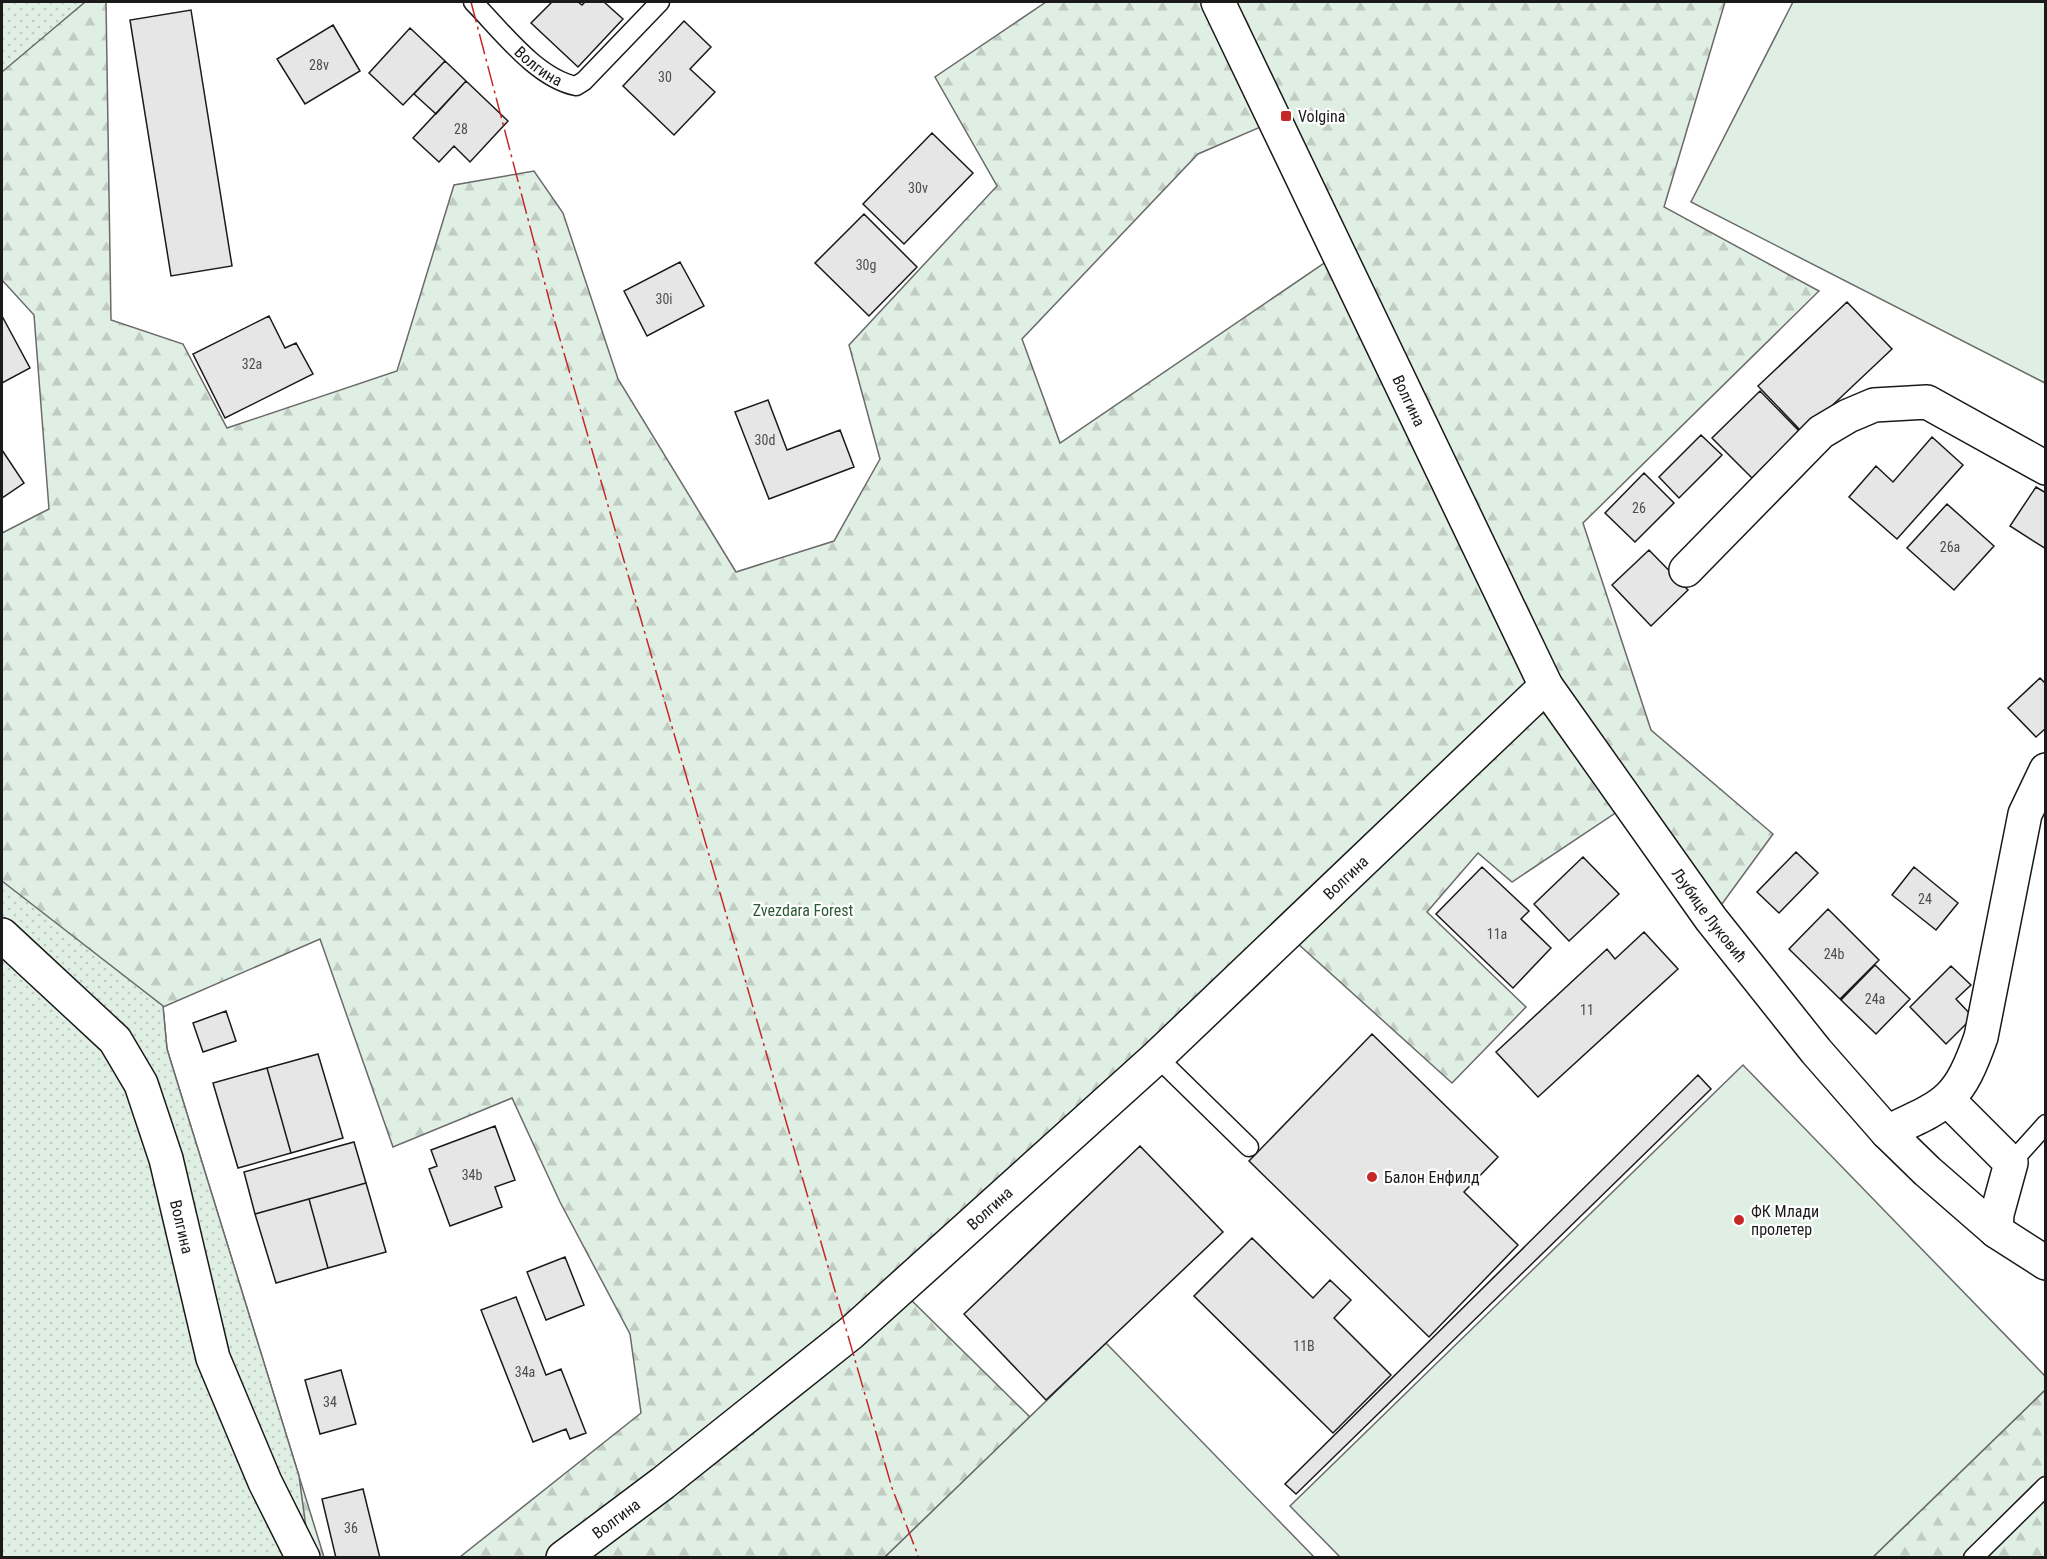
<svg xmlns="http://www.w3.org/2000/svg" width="2047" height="1559" font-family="'Roboto Condensed',sans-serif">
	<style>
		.forest { fill: url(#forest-firs); stroke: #6a6a6a; stroke-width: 1.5; fill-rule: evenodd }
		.park { fill: url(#park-dots); stroke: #6a6a6a; stroke-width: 1.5 }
		.garden { fill: #e0efe3; stroke: #6a6a6a; stroke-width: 1.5 }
		.building { fill: #e6e6e6; stroke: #1a1a1a; stroke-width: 1.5 }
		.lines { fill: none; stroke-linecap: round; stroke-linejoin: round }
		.service-casing { stroke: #1a1a1a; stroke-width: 21 }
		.minor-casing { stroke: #1a1a1a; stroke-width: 36 }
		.tertiary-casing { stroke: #1a1a1a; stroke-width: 36 }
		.service { stroke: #fff; stroke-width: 18 }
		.minor { stroke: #fff; stroke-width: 33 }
		.tertiary { stroke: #fff; stroke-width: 33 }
		.power { stroke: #c62828; stroke-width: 1.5; stroke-dasharray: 21 4.5 3 4.5; stroke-linecap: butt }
		.poi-dot { fill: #c62828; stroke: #fff; stroke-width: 2 }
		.labels { text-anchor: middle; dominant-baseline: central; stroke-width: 4.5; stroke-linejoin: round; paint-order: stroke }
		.number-label { font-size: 14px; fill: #4d4d4d }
		.street-label { font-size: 16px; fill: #1a1a1a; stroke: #fff }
		.poi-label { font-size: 16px; fill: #1a1a1a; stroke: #fff; text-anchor: start }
		.park-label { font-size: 16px; fill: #2b5a34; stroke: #fff }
	</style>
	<defs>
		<pattern id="forest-firs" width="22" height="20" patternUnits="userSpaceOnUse" patternTransform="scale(1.5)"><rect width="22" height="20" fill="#e0efe3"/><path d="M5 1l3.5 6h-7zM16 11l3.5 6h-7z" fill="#c0ccc2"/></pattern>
		<pattern id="park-dots" width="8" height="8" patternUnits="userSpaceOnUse" patternTransform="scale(1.5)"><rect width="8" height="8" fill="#e0efe3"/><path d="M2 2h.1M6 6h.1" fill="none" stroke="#c0ccc2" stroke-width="1.8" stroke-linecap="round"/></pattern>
	</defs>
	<rect width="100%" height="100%" fill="#fff"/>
	<path class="forest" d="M2 2H106L111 320 183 344 227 428 397 371 454 185 534 171 563 213 618 379 736 572 834 541 880 459 849 345 997 186 935 77 1046 2H1725L1664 207 1819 291 1583 523 1651 730 1773 834 1711 919 1626 806 1512 882 1478 853 1427 912 1526 1007 1452 1083 1287 934 900 1289 1030 1417 885 1557H460L641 1413 630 1334 560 1202 512 1098 393 1147 320 939 163 1007 167 1049 324 1557H2V533L49 509 34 315 2 280ZM1286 116 1339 253 1060 443 1022 339 1198 154Z
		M2045 1390V1557H1873Z"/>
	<path class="park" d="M2 2H85L2 72Z
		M2 881 163 1006 167 1049 299 1476 310 1557H2Z"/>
	<path class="garden" d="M1793 2H2045V383L1691 202Z
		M1743 1065 2045 1376V1390L1873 1557H1340L1290 1506Z
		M1106 1343 1314 1557H885Z"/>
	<path class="building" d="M552 2H578L582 5 585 2H604L623 19 578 67 531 23Z
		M191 10 232 266 171 276 130 20Z
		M684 21 711 47 690 69 715 92 674 135 623 86Z
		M333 25 360 71 305 104 277 59Z
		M410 28 445 61 403 105 369 73Z
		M445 61 466 81 436 114 414 94Z
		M466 81 508 121 470 162 454 146 439 162 413 138Z
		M932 133 973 173 904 244 863 204Z
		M864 214 917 267 869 316 815 263Z
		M680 262 704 306 647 336 624 291Z
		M1847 302 1892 349 1803 433 1758 386Z
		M2 316 30 368 2 383Z
		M269 316 285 348 296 343 313 374 225 418 193 354Z
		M1760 391 1800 432 1752 478 1712 438Z
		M768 400 787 450 840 430 854 467 769 499 735 412Z
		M1701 435 1722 455 1679 498 1659 477Z
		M1932 437 1963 465 1897 539 1849 497 1876 466 1893 482Z
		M2 450 24 483 2 498Z
		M1644 473 1674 503 1635 542 1605 513Z
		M2036 487 2046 493V549L2010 526Z
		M1947 504 1994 546 1954 590 1907 548Z
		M1649 550 1688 590 1651 626 1612 585Z
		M2040 678 2046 684V728L2036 737 2008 708Z
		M1796 852 1818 873 1779 913 1757 892Z
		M1583 857 1619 894 1569 941 1534 904Z
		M1482 867 1529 911 1521 919 1551 948 1513 988 1436 914Z
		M1914 867 1958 903 1936 930 1892 895Z
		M1828 909 1879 960 1840 999 1789 949Z
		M1644 932 1678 969 1538 1097 1496 1052 1607 949 1615 959Z
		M1875 965 1910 999 1876 1034 1841 1000Z
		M1951 966 1971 985 1956 999 1973 1017 1946 1044 1910 1007Z
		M226 1011 236 1041 203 1052 193 1023Z
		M1372 1034 1498 1157 1464 1192 1518 1245 1429 1337 1249 1161Z
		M318 1054 343 1138 291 1153 267 1068Z
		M267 1068 291 1153 238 1168 213 1083Z
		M1698 1075 1711 1089 1296 1494 1285 1484Z
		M495 1126 515 1180 495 1187 502 1207 450 1226 429 1169 437 1166 431 1150Z
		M354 1142 366 1183 255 1214 244 1172Z
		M1140 1146 1223 1232 1046 1400 964 1314Z
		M366 1183 386 1252 328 1268 309 1199Z
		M309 1199 328 1268 276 1283 255 1214Z
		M1252 1238 1313 1298 1330 1280 1351 1300 1334 1318 1391 1375 1333 1433 1194 1296Z
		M565 1257 584 1305 546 1320 527 1272Z
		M516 1297 546 1375 561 1369 586 1433 570 1439 566 1429 533 1442 481 1310Z
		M341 1370 356 1424 320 1434 305 1380Z
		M363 1489 380 1558H336L322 1499Z"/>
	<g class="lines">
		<defs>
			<g id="service">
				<path id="s1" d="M473 2C501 30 536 78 576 86L584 81 660 2"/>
				<path d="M1157 1057 1249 1147"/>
				<path d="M2011 1163 2046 1124"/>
				<path d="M1973 1558 2046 1486"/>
			</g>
			<g id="minor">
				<path d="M1686 570 1821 432 1848 416 1874 405 1927 402 2046 468"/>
				<path id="s2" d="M2 935 115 1040 141 1084 166 1159 213 1358 265 1482 303 1558"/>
				<path d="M1949 1101 2011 1163 1997 1214 1996 1231"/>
				<path d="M1887 1132C1947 1104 1958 1102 1981 1037L2025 814 2046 770"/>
			</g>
			<g id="tertiary">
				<path id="s3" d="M1218 2 1546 686 1711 919 1816 1051 1887 1132 1927 1171 1996 1231 2046 1263"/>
				<path id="s4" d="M563 1558 663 1483 851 1333 1157 1057 1546 686"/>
			</g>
		</defs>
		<use href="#service" class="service-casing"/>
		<use href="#minor" class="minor-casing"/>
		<use href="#tertiary" class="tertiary-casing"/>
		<use href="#service" class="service"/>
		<use href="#minor" class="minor"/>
		<use href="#tertiary" class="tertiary"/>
		<path class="power" d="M471 2 555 322 892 1488 919 1558"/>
	</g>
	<g class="poi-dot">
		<rect x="1280" y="110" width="12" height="12" rx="3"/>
		<circle cx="1372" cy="1177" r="6"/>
		<circle cx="1739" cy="1220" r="6"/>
	</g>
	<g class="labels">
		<g class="number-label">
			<text x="319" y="65">28v</text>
			<text x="665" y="77">30</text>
			<text x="461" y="129">28</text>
			<text x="918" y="188">30v</text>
			<text x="866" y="265">30g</text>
			<text x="664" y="299">30i</text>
			<text x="252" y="364">32a</text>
			<text x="765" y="440">30d</text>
			<text x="1639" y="508">26</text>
			<text x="1950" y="547">26a</text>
			<text x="1925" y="899">24</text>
			<text x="1497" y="934">11a</text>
			<text x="1834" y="954">24b</text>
			<text x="1875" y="999">24a</text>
			<text x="1587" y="1010">11</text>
			<text x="472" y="1175">34b</text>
			<text x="1304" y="1346">11B</text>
			<text x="525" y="1372">34a</text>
			<text x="330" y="1402">34</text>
			<text x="351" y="1528">36</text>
		</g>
		<g class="street-label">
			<text stroke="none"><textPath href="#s1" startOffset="92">Волгина</textPath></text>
			<text stroke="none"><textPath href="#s3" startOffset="442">Волгина</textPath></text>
			<text stroke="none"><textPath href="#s4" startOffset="1038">Волгина</textPath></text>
			<text stroke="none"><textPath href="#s3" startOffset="1040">Љубице Луковић</textPath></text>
			<text stroke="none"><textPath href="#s4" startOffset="552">Волгина</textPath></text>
			<text stroke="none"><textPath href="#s2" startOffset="354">Волгина</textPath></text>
			<text stroke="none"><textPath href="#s4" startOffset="66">Волгина</textPath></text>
		</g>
		<g class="poi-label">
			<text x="1298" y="116">Volgina</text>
			<text x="1384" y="1177">Балон Енфилд</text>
			<text x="1751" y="1211">ФК Млади<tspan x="1751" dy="18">пролетер</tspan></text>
		</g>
		<g class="park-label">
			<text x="803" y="910">Zvezdara Forest</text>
		</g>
	</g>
	<rect width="2047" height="1559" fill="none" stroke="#1a1a1a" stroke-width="6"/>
</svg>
